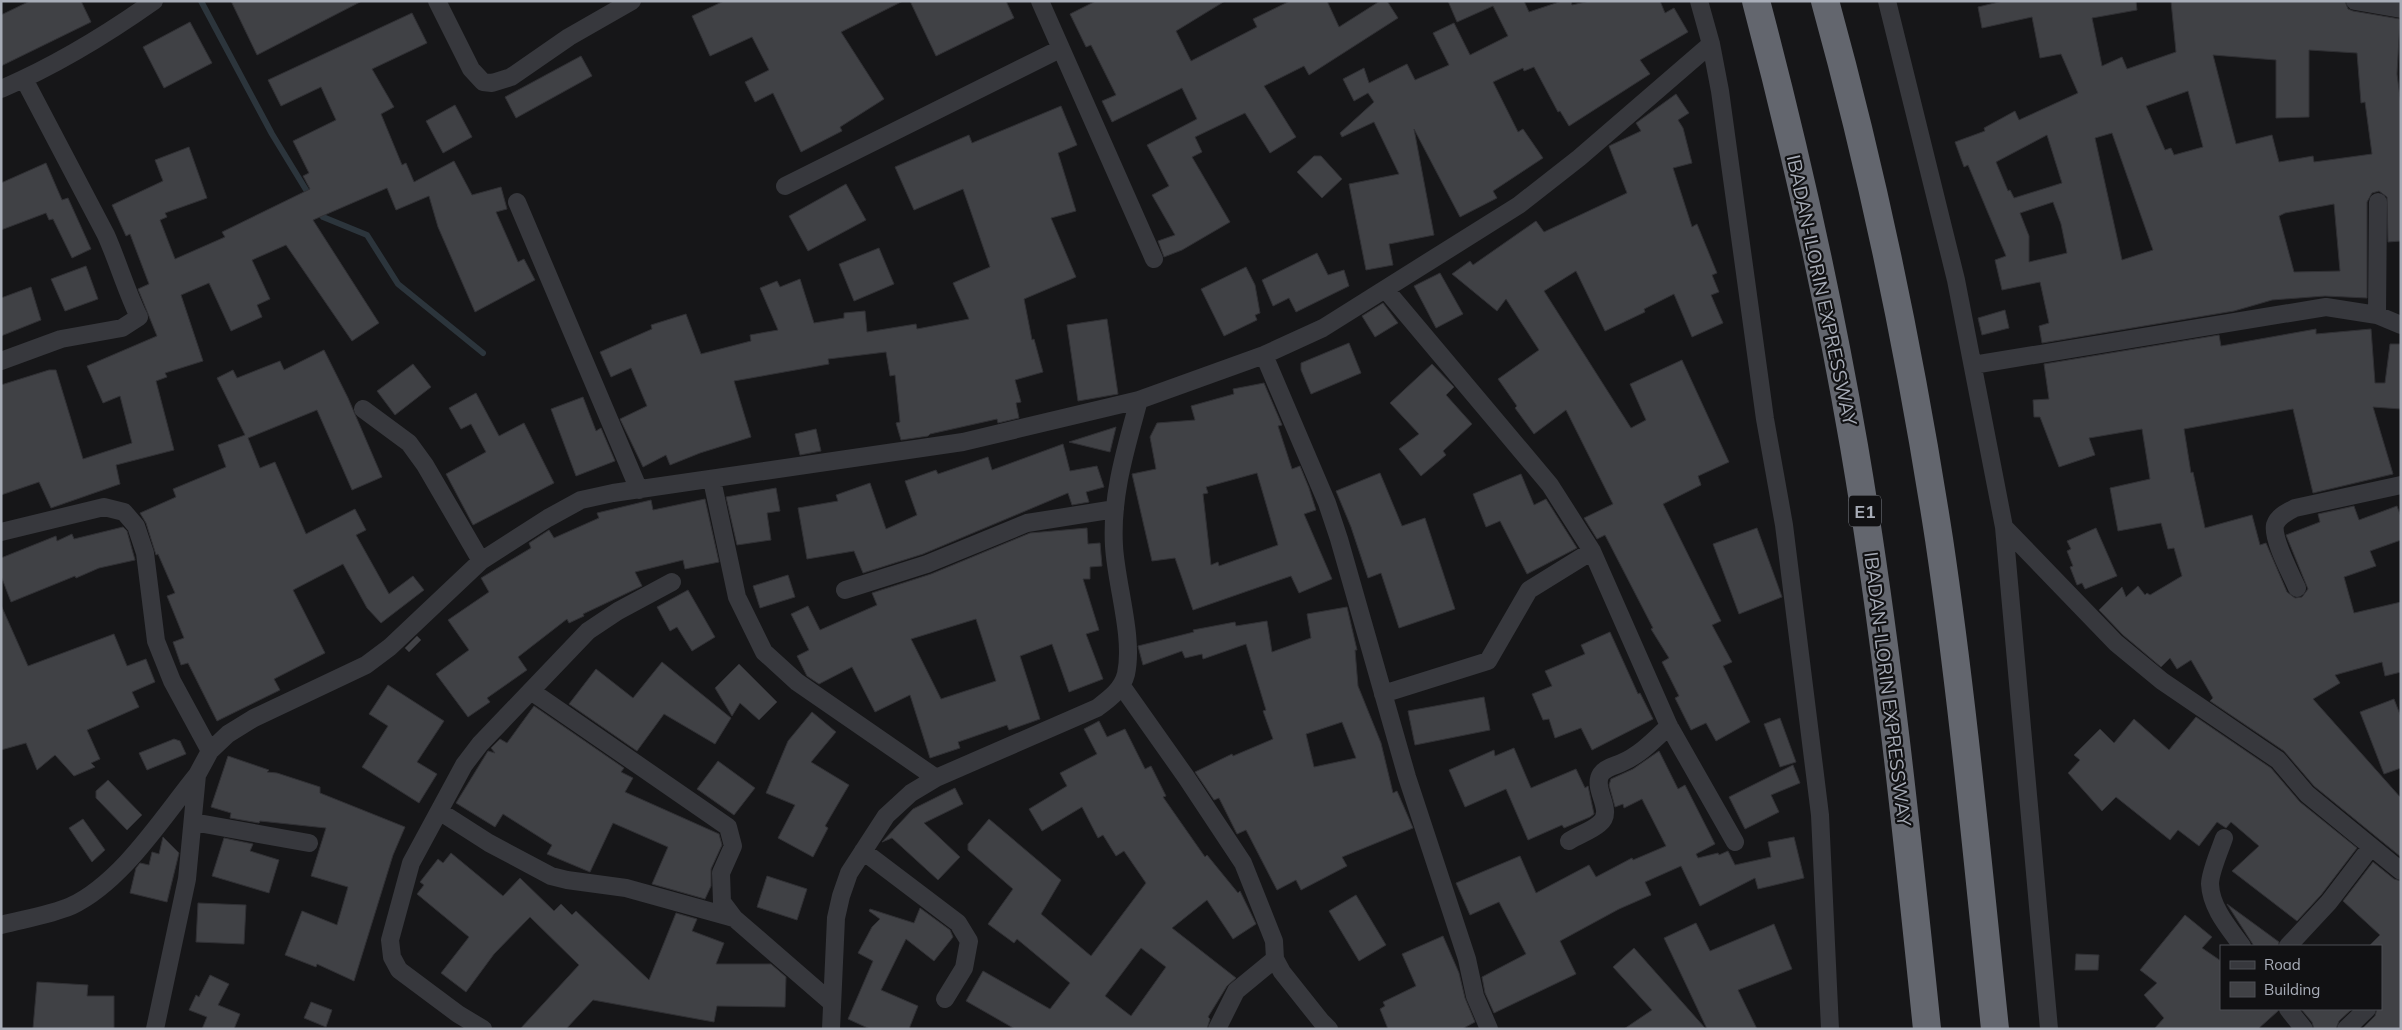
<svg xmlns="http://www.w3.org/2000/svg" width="2402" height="1030" font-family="Mulish,sans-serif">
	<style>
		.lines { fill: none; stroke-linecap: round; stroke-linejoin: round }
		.stream { stroke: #2c353c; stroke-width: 6 }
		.building { fill: #404145; stroke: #303034; fill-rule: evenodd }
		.street { stroke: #37383d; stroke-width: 18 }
		.highway { stroke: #63666e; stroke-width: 28 }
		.labels { text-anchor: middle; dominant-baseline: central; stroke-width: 4.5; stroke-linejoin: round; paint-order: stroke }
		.shield { fill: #111113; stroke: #7b7e86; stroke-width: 1 }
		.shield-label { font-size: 18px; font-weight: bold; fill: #a8adb8 }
		.street-label { font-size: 19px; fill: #a8adb8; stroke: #111113 }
	</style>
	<rect width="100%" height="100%" fill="#161618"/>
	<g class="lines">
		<path class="stream" d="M201 1 272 134 311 198
			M319 211 323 217 367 235 398 284 483 353"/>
	</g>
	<path class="building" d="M30 1H81L91 22 1 66V15Z
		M231 1H362L257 55Z
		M724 1H903L841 32 884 99 840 127 842 131 801 152 773 93 755 102 745 82 769 70 752 37 710 56 692 16Z
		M910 1H1006L1014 18 936 56Z
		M1096 1H1225L1176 31 1191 61 1257 27 1253 19 1290 1H1327L1339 27 1380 1H1387L1398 18 1309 75 1304 66 1264 86 1296 137 1270 153 1245 113 1195 137 1202 152 1192 157 1230 222 1182 250 1164 257 1158 241 1175 235 1152 195 1169 186 1147 145 1197 119 1182 88 1112 122 1102 101 1116 95 1091 45 1086 47 1070 14Z
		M1448 1H1524L1529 12 1562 1H1571L1572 5 1590 1H1660L1665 13 1674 8 1688 32 1640 60 1650 74 1569 126 1560 111 1558 112 1534 67 1524 71 1523 68 1493 82 1518 132 1523 129 1543 158 1493 191 1497 198 1460 217 1414 129 1434 235 1389 244 1393 265 1366 270 1349 184 1399 174 1374 122 1342 137 1340 133 1374 102 1368 93 1354 101 1343 79 1364 68 1369 83 1407 64 1415 80 1449 65 1433 33 1454 23 1470 55 1508 36 1493 6 1457 22Z
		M2003 1H2136L2137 10 2092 18 2102 66 2122 57 2127 69 2176 52 2171 1H2345L2348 9 2353 11 2400 19 2397 74 2401 105V241L2388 242 2387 197 2379 191 2372 193 2367 202V298L2325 296 2272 300 2234 311 2042 343 2039 326 2049 323 2040 282 2002 290 1995 260 2006 256 1968 165 1964 167 1955 142 1985 131 1984 128 2015 111 2019 120 2078 93 2061 54 2040 58 2032 17 1982 28 1978 7ZM2309 50 2357 53 2361 103 2365 102 2372 154 2314 162 2313 156 2279 162 2272 135 2236 144 2213 55 2276 60V118L2309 117ZM2188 91 2203 147 2174 155 2171 148 2165 150 2146 106ZM2112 133 2153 250 2122 260 2095 138ZM2047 135 2062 183 2014 198 2010 190 2008 191 1996 162ZM2053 202 2061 224 2067 253 2029 262V236L2020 213ZM2334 204 2340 271 2294 272 2279 216 2285 213Z
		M412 13 427 43 372 69 394 107 381 114 402 165 406 163 414 182 454 161 472 195 501 187 507 209 496 212 518 262 524 259 535 280 475 312 438 227 429 196 396 210 387 188 313 220 379 323 352 341 286 245 252 260 270 299 257 305 262 317 231 331 209 283 181 295 203 361 165 373 167 377 156 381 174 450 116 465 120 484 51 508 39 482 1 495V385L49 370H56L83 459 132 443 120 396 103 403 87 366 157 336 138 289 149 284 130 234 126 236 112 205 163 181 155 160 189 147 207 198 165 213 167 217 160 220 175 259 225 237 222 232 310 189 303 176 309 173 293 141 336 120 321 87 281 106 268 80Z
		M190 22 212 63 164 88 143 47Z
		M581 56 592 76 516 118 505 97Z
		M1676 94 1689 113 1678 120 1683 128 1692 163 1673 168 1692 227 1697 224 1717 273 1712 275 1719 292 1711 295 1723 323 1692 337 1674 294 1644 309 1645 312 1605 331 1576 271 1544 291 1631 428 1646 420 1630 384 1682 360 1729 462 1698 476 1701 485 1663 504 1721 621 1712 625 1732 662 1723 666 1750 722 1716 741 1706 723 1691 730 1675 698 1679 696 1662 662 1669 658 1651 629 1653 628 1605 535 1597 539 1584 518 1613 504 1566 410 1534 434 1515 408 1517 406 1498 379 1539 350 1506 299 1497 311 1452 274 1470 261 1473 265 1536 221 1544 232 1627 193 1609 146 1641 131 1636 123Z
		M455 105 472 137 443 153 426 121Z
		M1061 106 1077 145 1058 153 1076 211 1051 218 1076 277 1024 299 1032 340 1034 339 1043 372 1015 380 1021 402 1016 403 1019 418 998 423 997 419 930 434 928 436 901 440 896 423 900 422 895 375 890 376 886 352 828 359 829 364 734 381 751 437 700 453 670 465 666 455 643 467 620 419 647 406 631 368 611 377 600 352 652 329 651 325 686 314 701 354 751 341 750 335 778 330 760 288 777 281 780 287 800 279 814 323 844 318V313L865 311 867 332 916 324 917 329 969 319 953 283 990 267 963 189 914 210 895 167 969 135 972 143Z
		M1314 156H1321L1342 179 1322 198 1297 172Z
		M46 163 62 200 68 198 91 249 72 258 53 219 49 220 46 213 1 230V183Z
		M846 184 866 220 808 251 789 216Z
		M879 248 894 284 854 301 839 264Z
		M1317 253 1328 275 1344 270 1349 286 1296 312 1289 298 1273 306 1262 280Z
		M86 266 98 299 65 311 51 279Z
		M1246 267 1255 285 1260 313 1255 315 1257 320 1224 336 1201 289Z
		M1440 273 1463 314 1436 328 1414 286Z
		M31 287 41 320 1 336V298Z
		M1383 303 1398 323 1375 337 1362 316Z
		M2005 310 2009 328 1982 335 1978 318Z
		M1107 319 1118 394 1078 401 1067 325Z
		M2316 329V334L2371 329 2375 383H2385L2390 344H2401V409L2373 407 2393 474 2313 493 2293 409 2184 429 2191 473 2193 472 2205 528 2252 515 2260 545 2266 543 2287 592 2295 598 2302 597 2308 589 2286 535 2320 522 2318 514 2354 506 2359 520 2397 506 2401 517V540L2370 551 2376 566 2344 577 2354 613 2401 602V672L2385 676 2382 662 2335 675 2340 683 2313 699 2401 798V857L2314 786 2284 751 2210 701 2213 698 2191 660 2177 669 2170 658 2161 667 2123 635 2099 610 2122 587 2126 597 2138 586 2145 595 2147 593 2150 595 2182 576 2174 548 2168 549 2161 523 2118 531 2110 488 2150 479 2142 429 2089 438 2095 455 2059 467 2040 417H2034L2033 400 2049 399 2044 364 2219 335 2221 346Z
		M1349 343 1361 373 1311 394 1301 370V363Z
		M324 350 348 398 382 477 352 490 317 410 248 438 260 468 275 462 306 534 355 509 366 530 356 535 389 594 413 576 424 590 381 623 367 608 343 564 293 590 325 653 274 679 280 690 217 721 188 663 181 665 173 642 184 638 167 596 175 593 158 554 156 555 146 523 140 513 176 497 173 489 226 467 218 445 245 435 217 378 233 370 237 378 280 361 284 370Z
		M413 364 431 387 395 415 377 391Z
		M1432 364 1454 387 1446 395 1472 424 1443 451 1446 455 1421 476 1399 449 1419 434 1390 403Z
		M1264 383 1282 425 1278 426 1292 469 1300 466 1309 488 1316 510 1304 514 1332 579 1299 593 1291 576 1193 610 1175 558 1152 561 1132 474 1156 469 1150 437 1157 423 1195 420 1191 406 1234 394 1233 389ZM1257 473 1278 545 1219 566 1218 562 1211 565 1203 494 1208 493 1206 487Z
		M476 393 499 436 524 423 554 483 473 525 446 474 486 452 471 424 461 429 449 408Z
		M583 397 596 431 601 428 615 461 576 476 551 409Z
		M1116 427 1110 452 1069 442Z
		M816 429 821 451 800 455 795 434Z
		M1063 444 1070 471 1097 466 1104 487 1086 492 1089 502 1072 505 1068 493 923 554 863 573 854 551 807 559 798 508 838 501 836 495 870 483 886 529 917 515 905 481 936 470 938 474 988 457 992 470Z
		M1380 473 1402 526 1425 518 1455 609 1399 628 1381 573 1368 578 1351 527 1336 491Z
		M1521 474 1534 505 1546 499 1577 548 1527 574 1500 521 1486 527 1473 494Z
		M776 488 780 511 767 513 771 540 737 545 726 497Z
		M705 499 719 562 685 569 683 560 635 572 642 586 583 614 584 616 569 623 567 619 518 657 527 670 487 698 490 702 468 717 436 674 469 650 448 620 489 592 481 578 531 548 529 543 549 530 554 538 599 518 597 513 651 500 653 510Z
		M123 527 127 531 135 560 99 568 76 578 75 576 11 602 1 576V558L56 536 57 541 72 534 74 539Z
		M1087 528 1088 544 1100 543 1102 566 1090 567V579H1083L1099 630 1086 634 1103 679 1069 692 1052 644 1020 656 1040 719 1009 730 1007 725 958 742 960 748 930 758 910 695 875 712 852 667 819 684 807 676 797 656 809 650 791 614 808 606 820 630 877 605 872 593 931 574 1030 533ZM976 619 996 681 941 699 911 639Z
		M1757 528 1782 597 1739 614 1713 544Z
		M2096 528 2117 576 2085 589 2082 583 2077 585 2070 567 2073 566 2067 551 2071 549 2067 541Z
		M788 575 795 597 760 608 753 586Z
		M688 590 715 637 692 651 677 627 670 631 657 607Z
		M1 605 28 666 114 634 127 666 146 659 155 682 132 692 139 707 87 730 100 759 91 763 95 767 74 776 55 755 37 770 26 743 1 750Z
		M1347 607 1357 650H1355L1358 686 1381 743 1393 793 1397 791 1413 828 1342 857 1347 866 1301 890 1296 880 1277 890 1246 830 1237 834 1219 798 1214 800 1195 772 1232 754 1233 756 1273 739 1263 711 1266 710 1246 644 1203 659 1202 654 1185 658 1182 651 1143 665 1138 646 1194 632 1193 630 1235 622 1236 626 1267 621 1272 652 1311 638 1307 614ZM1342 722 1356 758 1314 767 1306 734Z
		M1610 632 1638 694 1640 693 1653 719 1592 750 1581 728 1555 738 1549 719 1543 720 1532 694 1552 686 1545 671 1585 654 1581 645Z
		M417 636 421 640 409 652 405 648Z
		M662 662 731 718 715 744 664 714 637 751 569 704 596 669 633 698Z
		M739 664 777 702 759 720 740 703 732 716 715 688Z
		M388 685 444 721 417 762 437 774 419 803 362 767 388 726 369 714Z
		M1484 697 1490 730 1415 745 1408 711Z
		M2394 699 2401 717V768L2384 774 2360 712Z
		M534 706 624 768 621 772 633 778 625 792 719 834 722 845 711 869V886L705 899 652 884 668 847 613 823 590 872 547 854 552 845 503 814 495 827 456 803 488 751 495 753 491 748 500 739 507 743Z
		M812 712 836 732 811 762 849 785 825 826 828 828 813 857 778 838 795 805 766 793 788 741Z
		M2196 717 2271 768 2300 802 2357 848 2321 895 2297 921 2232 871 2259 846 2231 822 2226 828 2217 822 2199 846 2178 830 2170 840 2116 797 2102 811 2068 773 2080 760 2074 755 2100 729 2114 743 2134 719 2169 750Z
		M1780 718 1796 762 1780 767 1764 724Z
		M1099 721 1107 737 1125 729 1145 769 1151 766 1166 796 1163 797 1205 857 1207 855 1238 893 1240 891 1256 924 1233 939 1207 900 1172 928 1236 978 1227 986 1208 1017 1210 1019 1207 1029H1015L966 1001 983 971 1050 1009 1070 983 1017 939 1014 943 988 924 1013 889 968 850V844L989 819 1061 880 1041 914 1091 956 1146 883 1124 851 1116 856 1103 835 1098 838 1082 807 1042 831 1029 809 1067 786 1060 773 1097 754 1084 729ZM1141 948 1166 967 1131 1016 1105 996Z
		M174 739 180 741 186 754 147 770 139 753Z
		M1514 748 1531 788 1576 769 1585 788 1588 786 1594 814 1590 817 1564 828 1562 825 1528 840 1506 789 1465 807 1449 770 1494 750 1495 756Z
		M1659 751 1678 789 1685 785 1715 844 1696 854 1698 858 1718 853 1719 855 1728 851 1735 865 1771 857 1768 842 1794 837 1804 878 1758 889 1755 878 1700 906 1681 866 1645 882 1651 895 1619 909 1560 941 1576 974 1494 1013 1485 993 1482 977 1526 954 1499 902 1470 915 1456 883 1520 856 1536 893 1589 865 1596 877 1632 858 1633 860 1666 846 1642 799 1624 808 1623 804 1615 807 1609 785 1611 779 1633 769Z
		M228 756 269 770 267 772 277 773 320 787V793L405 827 393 855 354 981 317 964 316 967 285 955 302 911 337 925 348 887 311 876 326 828 260 821 259 823 230 818 231 813 211 807Z
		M718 761 755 788 734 815 697 789Z
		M1793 765 1800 783 1771 795 1779 812 1745 829 1729 797Z
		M108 780 142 815 127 830 96 798V791Z
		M955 788 963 804 924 823 960 857 938 880 892 838 882 842 913 809Z
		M83 819 105 850 92 862 69 828Z
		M163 837 179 853 167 902 130 893 136 868 140 863 149 865 152 852 159 854Z
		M224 838 253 844 250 851 279 860 269 893 212 876Z
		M451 853 503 896 520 878 554 911 561 904 572 915 576 911 649 980 676 913 697 919 692 931 724 943 716 964H771L786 977 785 1007 717 1006 714 1022 593 1000 566 1029H520L579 965 530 917 494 954 466 992 441 973 469 937 417 894 424 885 420 882 438 859 443 863Z
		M2373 862 2394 879 2401 881V1029H2362L2375 1016 2377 1009H2381V946H2369L2380 935 2343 901Z
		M767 876 807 889 797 920 757 907Z
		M1356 895 1386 945 1359 961 1329 911Z
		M198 903 246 905 244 944 196 942Z
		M2227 904 2279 942 2278 946H2254Z
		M920 908 950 930 953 937 934 961 906 939 881 990 918 1006 909 1029H870L848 1019 873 961 858 953 872 927 880 919 869 911 870 909 914 923Z
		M2185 915 2212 937 2202 948 2221 961V1009H2278V1011L2258 1029H2154L2164 1018 2144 995 2157 983 2140 970Z
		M1696 923 1710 951 1774 924 1792 969 1738 990 1757 1029H1707L1664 938Z
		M1443 936 1459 973 1465 998 1475 1022 1462 1029H1388L1380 1009 1385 1006 1383 1002 1416 986 1402 954Z
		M1634 948 1706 1029H1624L1652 1010 1613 967Z
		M2076 954 2099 955 2098 970H2075Z
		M210 975 229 984 218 1005 240 1014 234 1029H202L207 1017 189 1010 196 995 199 997Z
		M37 982 88 985 87 996H114V1029L33 1028Z
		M311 1002 332 1010 326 1027 304 1018Z
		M2301 1009H2352L2339 1021 2336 1029H2314L2312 1022Z"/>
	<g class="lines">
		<path class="street" d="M437 1 471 69 483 82 492 83 511 77 569 37 632 1
			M1040 1 1154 259
			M1699 1 1711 44 1720 91 1765 419 1784 525 1820 815 1830 1029
			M1887 1 1956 280 2004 527 2049 1029
			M2355 1 2401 9
			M1 89C55 66 106 35 154 1
			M785 186 1060 49
			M517 202 639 490
			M1386 290 1550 485 1592 551 1669 726 1735 842
			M2377 315 2378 202
			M1264 355 1327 503 1339 539 1407 777 1467 959 1475 996 1489 1029
			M1 361 61 339 122 328 139 317C126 290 118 262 106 235L24 79
			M1973 365 2326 307 2377 315 2401 325
			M363 409 409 443 425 465 481 561
			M712 480 737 597 764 652 797 682 936 778
			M2004 527 2116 643 2162 681 2278 760 2307 794 2401 871
			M1 532 104 507 124 512 136 526 145 553 156 641 172 681 210 751
			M2297 588C2291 574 2272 539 2275 525 2278 516 2287 512 2295 508L2401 485
			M845 590 927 564 1027 523 1115 509
			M1121 685 1186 777 1243 863 1274 941 1275 959 1282 972 1321 1021 1329 1029
			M531 691 728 827 733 846 721 873 722 902 734 918 832 1003
			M1383 694 1488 661 1529 590 1592 551
			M439 811 489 843 551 876 567 880 626 888 734 918
			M193 822 309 843
			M2224 838C2220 850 2210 872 2210 884 2211 908 2229 928 2242 946
			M1569 841C1578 835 1591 831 1599 824 1616 811 1591 789 1601 774 1605 768 1614 766 1621 763 1640 755 1654 740 1669 726
			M863 851 958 923 969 941 964 968 945 999
			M1 925C24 919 50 915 71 906 122 882 162 818 197 775
			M2288 946 2329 902 2371 847
			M2288 1009 2304 1029
			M155 1029 187 879 197 775 210 751 228 734 254 718 366 665 390 647 481 561 548 518 581 500 613 493 963 442 1139 400 1264 355 1323 328 1519 205 1579 158 1711 44
			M483 1029 458 1014 399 970 392 957 390 940 411 863 464 765 480 744 588 631 618 611 672 582
			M831 1029 836 918 841 896 849 873 886 816 911 793 936 778 1097 708C1109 699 1122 690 1126 674 1134 637 1116 584 1114 546 1111 495 1126 448 1139 400
			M1217 1029 1236 991 1275 959
			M2346 1029 2367 1009"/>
		<path class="highway" d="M1756 1C1795 148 1828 296 1854 446 1887 639 1907 834 1927 1029
			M1825 1C1874 178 1911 358 1939 539 1963 701 1978 866 1995 1029"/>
	</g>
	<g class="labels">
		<rect class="shield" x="1849" y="495.5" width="32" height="31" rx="4"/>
		<g class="shield-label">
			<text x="1865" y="511">E1</text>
		</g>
		<g class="street-label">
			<text transform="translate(1822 290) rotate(78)">IBADAN-ILORIN EXPRESSWAY</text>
			<text transform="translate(1888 689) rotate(83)">IBADAN-ILORIN EXPRESSWAY</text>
		</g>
	</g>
	<rect width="2402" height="1030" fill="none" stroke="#a8adb8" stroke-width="5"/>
	<rect x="2220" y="945" width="162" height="65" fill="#111113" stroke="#4d4f55"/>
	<rect x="2230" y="961" width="25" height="8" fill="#37383d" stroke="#4d4f55"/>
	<text x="2264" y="970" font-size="15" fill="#a8adb8">Road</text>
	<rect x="2230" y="982" width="25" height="15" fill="#404145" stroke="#4d4f55"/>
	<text x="2264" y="995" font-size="15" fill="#a8adb8">Building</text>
</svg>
